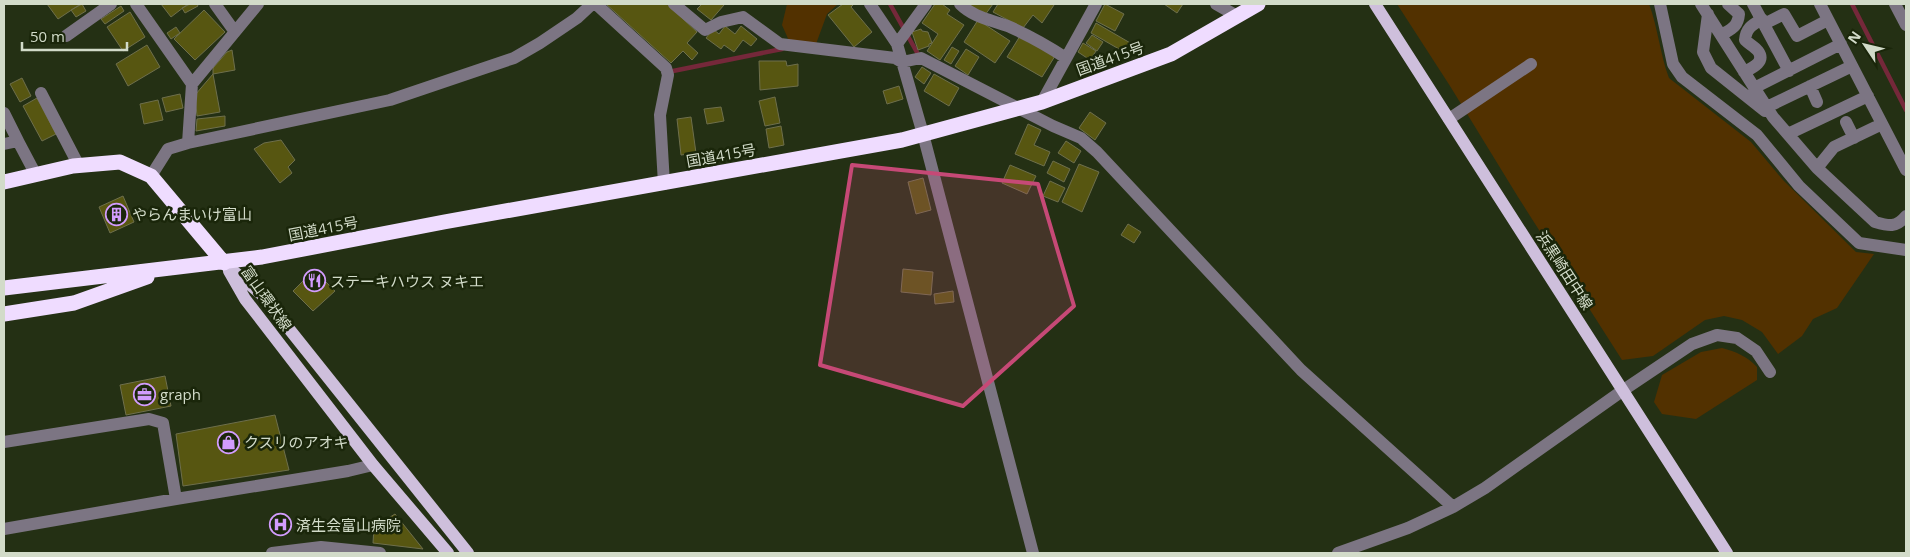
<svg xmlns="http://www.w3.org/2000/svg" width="1910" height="557" font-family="'Open Sans','Noto Sans JP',sans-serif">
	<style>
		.green { fill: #523100 }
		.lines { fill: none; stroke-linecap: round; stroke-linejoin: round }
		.stream { stroke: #75283a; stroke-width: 4.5 }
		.building { fill: #575611; stroke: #6e6f4c }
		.minor { stroke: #7c7583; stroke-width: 12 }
		.major { stroke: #cebfdc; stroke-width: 12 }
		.highway { stroke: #efdcff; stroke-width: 15 }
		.marked { fill: #c64976; fill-opacity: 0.2; stroke: #c64976; stroke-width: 4; stroke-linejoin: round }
		.labels { text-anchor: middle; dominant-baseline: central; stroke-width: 5; stroke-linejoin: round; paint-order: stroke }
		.street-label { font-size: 15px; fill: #d2dbc9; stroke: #1a260a }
		.poi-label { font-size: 15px; fill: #d2dbc9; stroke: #1a260a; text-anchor: start }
	</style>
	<rect width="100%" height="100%" fill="#243014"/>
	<path class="green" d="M787 4H838L827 14 816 44 790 43 782 25Z
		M1397 4H1649C1658 28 1660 54 1669 78L1751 142 1783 180 1856 252 1874 254 1837 308 1813 319 1802 336 1778 354 1762 332 1742 320 1724 316 1705 320 1653 356 1622 360 1518 197 1450 86Z
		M1722 348C1736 352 1747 356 1757 367V380L1696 419 1662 414 1654 402 1662 375 1701 352Z"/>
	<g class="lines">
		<path class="stream" d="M890 4 919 56
			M1852 4 1906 110
			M673 71 782 49"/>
	</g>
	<path class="building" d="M47 4H79V5L58 19Z
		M82 4 86 11 76 17 71 10Z
		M161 4H188L171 17Z
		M190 4H197L198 6 185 13 182 8Z
		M606 4H667L697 32 687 43 698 53 692 60 683 51 671 63Z
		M702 4H723L724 5 711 20 697 9Z
		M843 4H854L851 7 872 32 854 47 828 15Z
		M935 4H942L950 10 947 14 964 25 940 60 927 51 938 34 922 23Z
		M968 4H993L985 15Z
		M998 4H1053L1054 5 1042 23 1033 15 1023 28 993 12Z
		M1105 4 1124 14 1115 31 1096 21Z
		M1164 4H1183L1177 13Z
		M121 6 124 11 105 24 101 19Z
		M204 10 225 32 195 60 174 39Z
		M130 12 145 37 123 51 107 27Z
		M978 20 1010 41 995 63 964 42Z
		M1096 23 1132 44 1126 53 1091 33Z
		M725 26 735 34 741 26 757 39 751 46 743 40 734 52 724 45 721 49 706 38 713 29 719 34Z
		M176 27 180 33 171 39 167 33Z
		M921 29 922 31 928 32 932 43 929 44V46L918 50 912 32Z
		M1092 35 1103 42 1097 51 1086 43Z
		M1020 36 1055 56 1042 77 1007 57Z
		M1083 43 1096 51 1090 60 1078 52Z
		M147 45 160 67 128 86 116 64Z
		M952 47 959 51 951 64 944 60Z
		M966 49 979 57 968 75 955 66Z
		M232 50 235 70 213 74V68L227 52Z
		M759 61H786L787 66 798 64V86L760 90Z
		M922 67 931 73 924 84 915 77Z
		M213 74 220 112 197 116 195 95Z
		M934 74 959 88 949 106 924 91Z
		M22 78 31 96 20 102 10 84Z
		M899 86 903 99 887 104 883 91Z
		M180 94 183 108 166 112 162 98Z
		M775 97 780 123 765 126 759 101Z
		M37 98 56 134 42 141 23 106Z
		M158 100 163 120 144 124 140 104Z
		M721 107 724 121 707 124 704 109Z
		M1090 112 1106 123 1095 140 1079 128Z
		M225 116V126L196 131 197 119Z
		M691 117 696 153 681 155 677 119Z
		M1028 124 1041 130 1034 145 1050 152 1044 166 1015 154Z
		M781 126 784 145 769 148 766 129Z
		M281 140 295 160 288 167 292 173 280 183 254 149 264 143Z
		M1066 141 1081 151 1074 163 1058 153Z
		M1053 161 1070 169 1064 182 1047 173Z
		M1079 164 1099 172 1082 212 1062 202Z
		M1010 165 1036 176 1027 194 1002 183Z
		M923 178 931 210 916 214 908 182Z
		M1050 181 1065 188 1058 202 1043 196Z
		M123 196 134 222 110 233 99 207Z
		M1128 224 1141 232 1134 243 1121 235Z
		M903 269 933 272 931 295 901 292Z
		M314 270 335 291 313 311 293 291Z
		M953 291 954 302 935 304 934 294Z
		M165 376 171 406 126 415 120 385Z
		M275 415 289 470 183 486 176 434Z
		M395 514 423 549 373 543 374 527Z"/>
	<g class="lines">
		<path class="minor" d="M136 4 192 84
			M215 4 235 32
			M596 4 666 68 668 75 660 115 664 184
			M674 4 705 30 721 22 743 17 780 44 895 58 902 62 921 58 1053 126 1081 138 1097 152 1301 370 1453 507
			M870 4 897 44 923 134 1033 553
			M960 4C974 18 992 20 1010 27 1030 36 1048 46 1066 58
			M1216 4 1237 16
			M1660 4 1673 64 1682 77 1757 135 1799 186 1859 243 1906 250
			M1701 4 1773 117 1817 168 1875 222C1889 226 1896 228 1906 216
			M1753 4 1789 71
			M1820 4 1906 170
			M1895 4 1906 25
			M1708 14 1703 52 1711 68 1765 111
			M1764 24 1784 14 1797 36 1828 20
			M1721 35C1731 29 1738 27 1739 14L1728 4
			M66 36 111 4
			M897 44 926 4
			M1744 72C1752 68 1766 62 1758 51 1755 47 1749 44 1745 40 1746 28 1752 25 1762 19
			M1810 86 1817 102
			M1754 88 1841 44
			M41 93 79 166
			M1042 102 1096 4
			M1767 107 1852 66
			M4 113 18 141 4 144
			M1449 119 1531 64
			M1846 122 1854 138
			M1788 134 1868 96
			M18 141 36 175
			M188 143 192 84 258 4
			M1817 168 1834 147 1882 124
			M151 176 168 149 188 143 390 100 514 58 540 43 577 18 592 4
			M4 442 149 419 163 423 176 499 4 529
			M176 499 348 471 373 465
			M272 553 321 547 380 553
			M1338 553 1408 528 1453 507 1485 488 1622 391 1692 344 1717 335 1737 338 1756 351 1770 372"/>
		<path class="major" d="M1375 4 1727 553
			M224 263 262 295 468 553
			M229 271 245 299 373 465 448 553"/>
		<path class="highway" d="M4 182 73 166 120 162 151 176 224 263
			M4 288 262 257 444 222 902 140 1042 102 1171 54 1258 4
			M4 314 74 303 147 277"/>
	</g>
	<path class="marked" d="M852 165 1038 184 1074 306 963 406 820 365Z"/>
	<defs>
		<symbol id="building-ring" viewBox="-11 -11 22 22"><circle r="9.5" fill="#1a260a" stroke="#d29cfd" stroke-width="1.5"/><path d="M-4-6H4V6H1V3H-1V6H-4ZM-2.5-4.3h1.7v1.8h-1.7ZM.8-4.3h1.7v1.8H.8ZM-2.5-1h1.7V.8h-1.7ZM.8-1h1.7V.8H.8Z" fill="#d29cfd"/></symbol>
		<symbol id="restaurant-ring" viewBox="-11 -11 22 22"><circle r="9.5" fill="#1a260a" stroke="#d29cfd" stroke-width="1.5"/><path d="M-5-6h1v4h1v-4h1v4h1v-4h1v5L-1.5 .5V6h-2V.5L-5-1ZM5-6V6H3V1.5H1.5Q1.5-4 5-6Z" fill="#d29cfd"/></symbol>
		<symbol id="office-ring" viewBox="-11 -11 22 22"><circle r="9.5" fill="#1a260a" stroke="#d29cfd" stroke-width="1.5"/><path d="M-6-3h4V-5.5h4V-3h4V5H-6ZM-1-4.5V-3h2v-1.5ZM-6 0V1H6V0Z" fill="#d29cfd"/></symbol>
		<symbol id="shop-ring" viewBox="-11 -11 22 22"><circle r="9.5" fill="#1a260a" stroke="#d29cfd" stroke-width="1.5"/><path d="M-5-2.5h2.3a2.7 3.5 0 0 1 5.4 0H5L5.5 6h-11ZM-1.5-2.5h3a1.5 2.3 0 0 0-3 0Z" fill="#d29cfd"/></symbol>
		<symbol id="hospital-ring" viewBox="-11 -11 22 22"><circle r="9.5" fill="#1a260a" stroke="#d29cfd" stroke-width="1.5"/><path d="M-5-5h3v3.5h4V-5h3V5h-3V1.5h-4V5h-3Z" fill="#d29cfd"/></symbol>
	</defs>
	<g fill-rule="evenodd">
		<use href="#building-ring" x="104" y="202" width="25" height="25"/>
		<use href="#restaurant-ring" x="302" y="268" width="25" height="25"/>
		<use href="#office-ring" x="132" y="382" width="25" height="25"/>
		<use href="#shop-ring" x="216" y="430" width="25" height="25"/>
		<use href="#hospital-ring" x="268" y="512" width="25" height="25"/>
	</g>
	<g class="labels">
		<g class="street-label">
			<text transform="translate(1110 58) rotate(-20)">国道415号</text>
			<text transform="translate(721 155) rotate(-10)">国道415号</text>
			<text transform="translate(323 228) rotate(-11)">国道415号</text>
			<text transform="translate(1565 270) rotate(57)">浜黒崎田中線</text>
			<text transform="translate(267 298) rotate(55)">富山環状線</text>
		</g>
		<g class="poi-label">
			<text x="132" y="214">やらんまいけ富山</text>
			<text x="330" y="281">ステーキハウス ヌキエ</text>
			<text x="160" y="394">graph</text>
			<text x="244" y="442">クスリのアオキ</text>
			<text x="296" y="525">済生会富山病院</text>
		</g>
	</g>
	<rect width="1910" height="557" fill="none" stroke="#d2dbc9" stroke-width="10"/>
	<g transform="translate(1865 45) rotate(305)" stroke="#1a260a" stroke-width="4" paint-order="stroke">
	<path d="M0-4L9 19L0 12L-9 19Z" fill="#d2dbc9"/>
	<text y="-8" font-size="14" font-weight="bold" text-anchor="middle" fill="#d2dbc9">N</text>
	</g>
	<path d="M22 42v8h105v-8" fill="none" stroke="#d2dbc9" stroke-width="2.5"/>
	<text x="30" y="42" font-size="15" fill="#d2dbc9" stroke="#1a260a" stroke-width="4" paint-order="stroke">50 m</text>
</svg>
